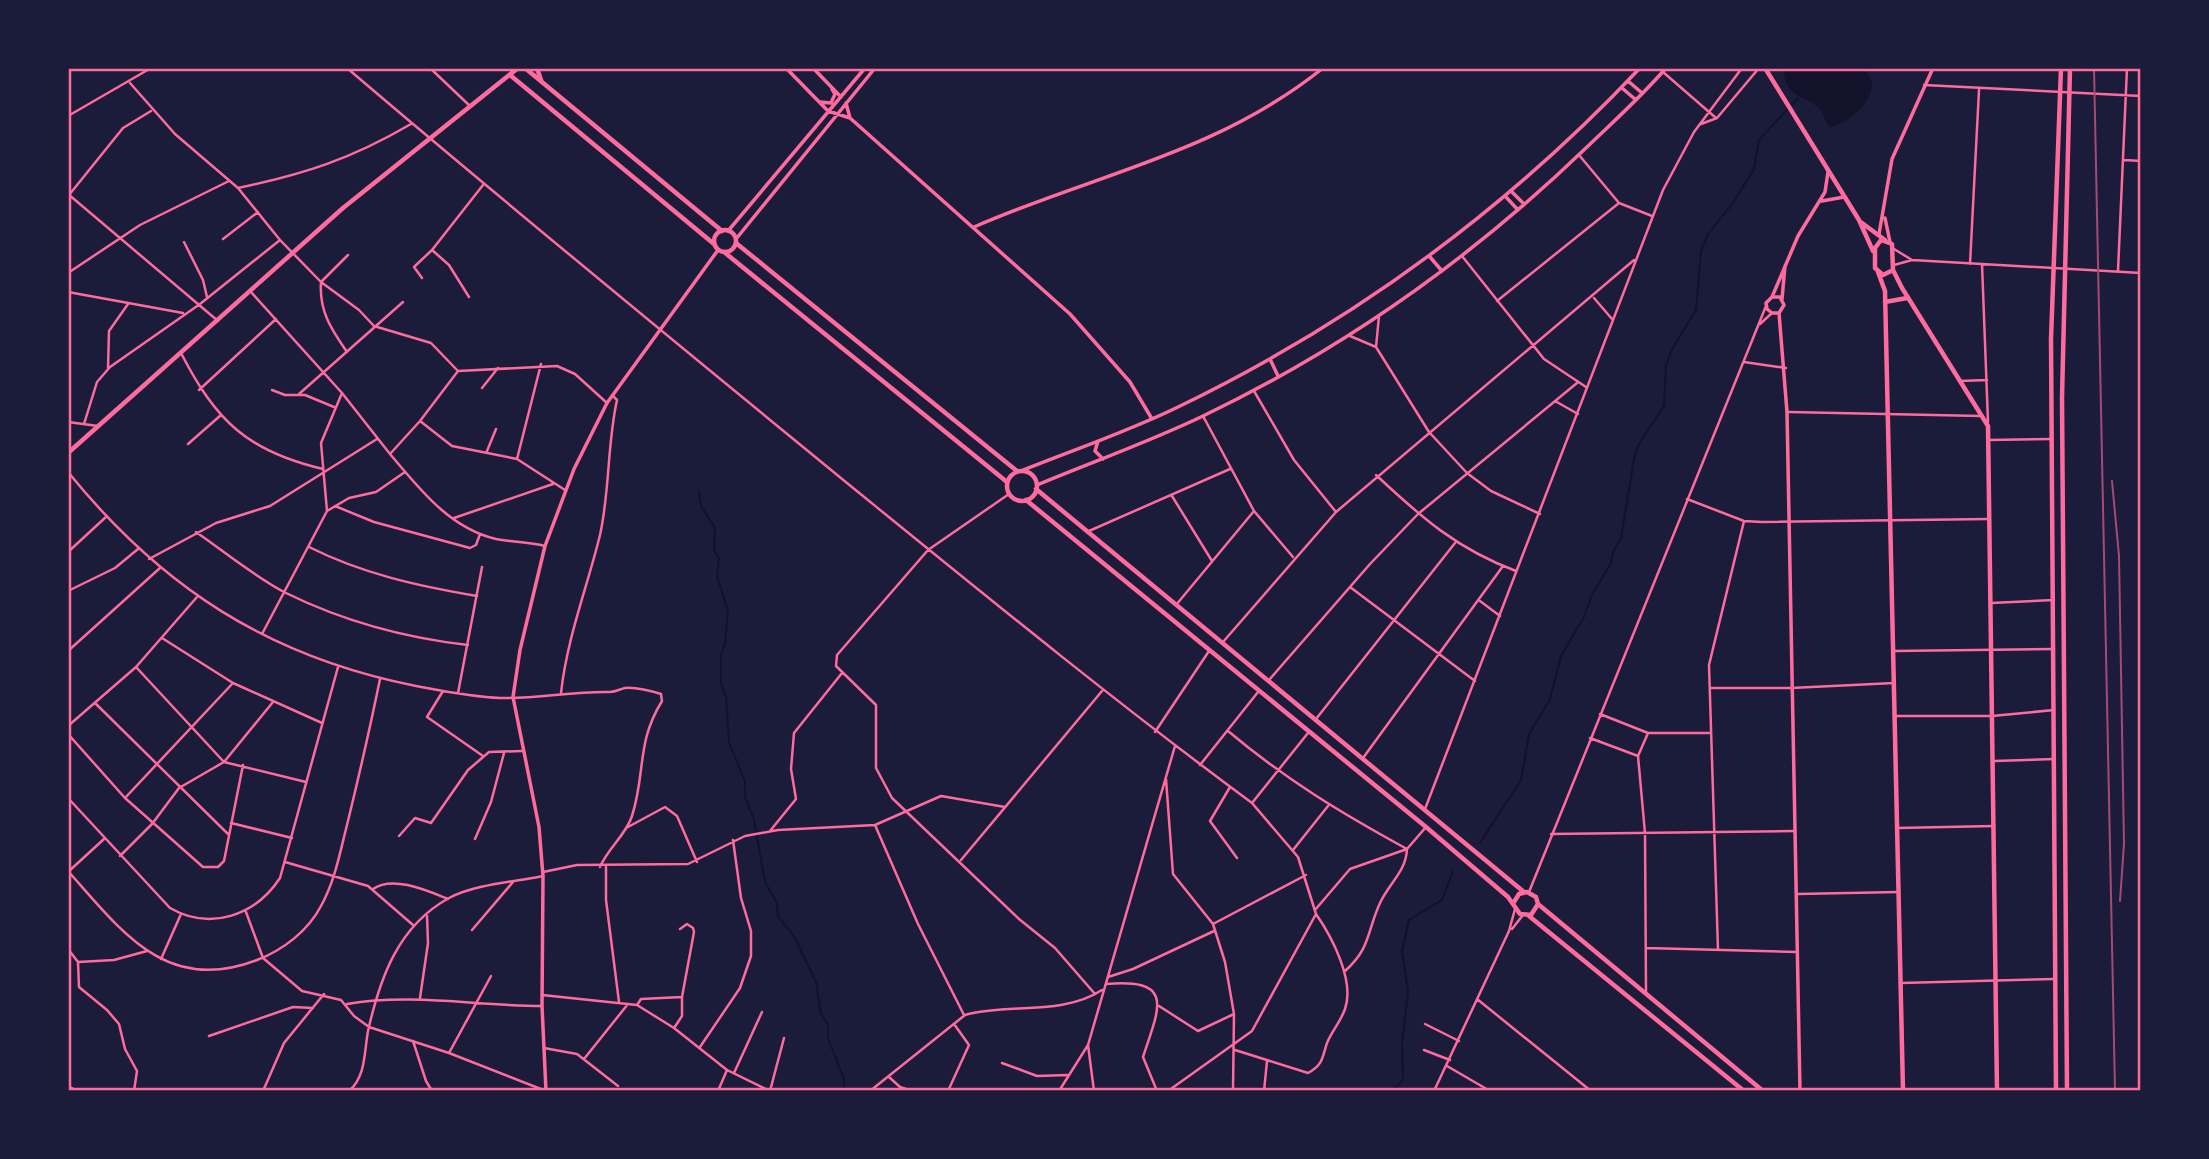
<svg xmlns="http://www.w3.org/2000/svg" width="2209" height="1159" font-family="Cabin,sans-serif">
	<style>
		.water { fill: #12122b }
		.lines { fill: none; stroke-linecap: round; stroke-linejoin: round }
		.stream { stroke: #12122b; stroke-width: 2 }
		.minor { stroke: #ff6b9d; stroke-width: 2.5 }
		.tertiary { stroke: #ff6b9d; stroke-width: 3.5 }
		.secondary { stroke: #ff6b9d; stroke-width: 4.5 }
		.primary { stroke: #ff6b9d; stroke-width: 4.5 }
		.rail { stroke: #a44b75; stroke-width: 2 }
		.neatline { fill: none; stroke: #ff6b9d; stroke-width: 2.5 }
	</style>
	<rect width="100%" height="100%" fill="#1b1b3a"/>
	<path class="water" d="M1784 68H1864C1867 73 1871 79 1872 84 1873 103 1847 124 1830 127 1824 122 1824 114 1819 108 1805 95 1783 97 1784 68Z"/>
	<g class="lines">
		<path class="stream" d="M699 492 701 506 715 528 714 550 719 559 717 576 728 611 725 644 721 654V684L726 696 729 742 745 782V797L754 820 765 882 777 903 778 916 795 938 816 982 821 1014 828 1025V1038L844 1079V1091
			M1480 843 1521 780 1529 734 1550 699 1561 656 1583 619 1592 595 1611 563 1613 552 1621 538 1634 459 1639 444 1664 406 1666 365 1672 349 1696 310 1701 251 1708 234 1732 204 1754 169 1759 140 1798 98
			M1392 1091 1403 1080 1402 1043 1408 992 1402 951 1409 920 1442 900 1453 871"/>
		<path class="minor" d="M347 68C512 209 680 346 847 483 981 592 1114 701 1252 803L1308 733
			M430 68 471 107
			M1663 72 1716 118
			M130 83 175 134 238 188 280 240 321 282 359 310 374 326 431 343 457 370
			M1924 85 2141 96
			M68 116 151 68
			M1701 124 1717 118 1759 68
			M1579 155 1619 203 1652 216
			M2124 160 2141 161
			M238 188C305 174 351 159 411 124
			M68 194 218 321
			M69 195 123 128 151 111
			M223 239 258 212
			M184 242 203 280 207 297
			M1894 249 1912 260
			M1462 256 1544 359 1586 387
			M1970 264 1979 90
			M1982 264 1988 422
			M1894 265 1912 260 2141 273
			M2118 271 2127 68
			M68 273 140 225 229 181
			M422 278 414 267 432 250
			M68 292 183 313
			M251 292 342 393 390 454
			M469 297 449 265 432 250 483 185
			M1594 298 1612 319
			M1497 301 1619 203
			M1379 316 1376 347 1429 432 1467 473 1491 491 1540 514
			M1760 324 1772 313
			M1350 336 1376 347
			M347 352C331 329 319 311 321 282L348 255
			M181 353C216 421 247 451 323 469
			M1744 362 1786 368
			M108 368 109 331 128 304
			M1959 381 1987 380
			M482 388 498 368
			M199 390 276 319
			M272 390 285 395H305L334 407
			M1254 391 1294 460 1336 512
			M299 394 403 302
			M1555 401 1578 414
			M1789 412 1981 416
			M1203 416 1254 511 1293 557
			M420 421 452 446 517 459 565 490
			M68 422 98 426
			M84 424 97 382 110 367 200 304 280 240
			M1988 440 2051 439
			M188 444 221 415
			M487 451 496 429
			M517 459 541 364
			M68 472C162 588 269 657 416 686 443 691 472 697 500 698 537 699 573 691 610 692 616 692 620 689 625 688 635 687 652 691 661 694L662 701C636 743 646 772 632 816 626 835 608 848 600 867
			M1376 475C1422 518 1457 549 1516 571
			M1009 494 928 550 837 655 836 666 876 705V768L892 798 1019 919 1055 948 1095 994
			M1172 496 1212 561
			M1687 499 1744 521 1762 522 1988 519
			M335 506 374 522 470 548 476 545 480 534
			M327 511 321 443 342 393
			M454 518 553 484
			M1089 531 1230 469
			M196 532C225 552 255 577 286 593 343 621 406 638 468 645
			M545 546C528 542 512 542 496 539 449 528 419 488 390 454L420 421 458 371 557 366 575 374 607 403
			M309 547C363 574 418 586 477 596
			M68 552 107 516
			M149 559 216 523 270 506 377 439
			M1350 587 1475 681
			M68 591 115 568 138 549
			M1480 601 1500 616
			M1991 603 2054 600
			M1176 605 1254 511
			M262 634 327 511 349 498 376 492 405 472
			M162 638 233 683 322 723
			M1223 642 1336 512 1634 260
			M68 651 160 568
			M1894 651 2054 649
			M136 667 224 762 306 782
			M1269 680 1370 564 1418 514 1577 383
			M1710 688H1791L1894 683
			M443 691 427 717 483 756
			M458 693 482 567
			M561 693C567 638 587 588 600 535 610 490 607 445 617 400L613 396
			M95 703 228 834
			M1600 714 1648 733H1711
			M1896 716H1992L2054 710
			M1316 719 1455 543
			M68 726 136 667 197 597
			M1228 731C1285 779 1341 813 1407 849L1426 827
			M1155 732 1209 651
			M68 734 125 798 203 867H218L224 861 243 765
			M1590 738 1638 756
			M1363 758 1503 566
			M1994 761 2054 759
			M1200 765 1258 692
			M1166 779 1173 874 1213 924 1225 962 1234 1014 1233 1091
			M1230 787 1210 821 1237 858
			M68 798 170 908C210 931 255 916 280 878L338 667
			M125 798 233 683
			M1425 809 1663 190 1694 132 1742 68
			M231 823 292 838
			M875 825 918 924 964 1015
			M628 827 665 807 677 816 697 862
			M1897 828 1994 826
			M770 831 796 799 791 769 794 733 842 673
			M1551 834 1794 831
			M399 836 415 818 431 823 468 770 489 752 522 751
			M475 839 491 802 504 753
			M1293 850 1328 806
			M120 856 152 824 179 788 224 762 273 702
			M961 860 1102 691
			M285 862 368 886 413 925
			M606 867V900L619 1002
			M68 871C122 932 167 995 257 960 283 950 308 931 321 906 335 881 340 852 347 825 359 776 370 728 380 679
			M68 872 104 839
			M543 872 577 865 688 864 745 836 778 830 875 825 941 796 1005 807
			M373 889C393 875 428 891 448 899
			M1529 892 1766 306
			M1797 894 1899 892
			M1315 910 1350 869 1407 849C1406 872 1389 883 1380 903 1367 931 1371 948 1345 971
			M246 912 263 958 302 991 341 1000 354 1016 369 1027 449 1053 546 1091
			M1213 924 1306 875
			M1512 929 1523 915
			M472 930 513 882
			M1646 948 1797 952
			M68 949 78 962 114 960 147 951
			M1718 950 1709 665 1744 521
			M161 959 181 914
			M78 962 79 987 107 1010 119 1024 125 1049 137 1071 134 1091
			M1108 977 1133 969 1214 931
			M1901 983 2055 979
			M1106 984C1176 978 1159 1008 1143 1057L1157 1091
			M1646 992 1645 833 1638 756 1648 733
			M542 995 637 1005 674 1028 727 1070 770 1091
			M420 998 428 943 427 915
			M1477 999 1591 1091
			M347 1004C412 993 476 1006 542 1006
			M637 1005 641 999 682 997 694 932 693 928 687 924 680 929
			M1159 1006 1198 1031 1234 1014
			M1425 1024 1459 1041
			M674 1028 682 1016V997
			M209 1036 293 1007 313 1008
			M413 1041 426 1081 432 1091
			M1088 1045 1094 1091
			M700 1047 740 988 751 956V931L741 898 733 840
			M544 1048 577 1054 618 1086
			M1235 1050 1308 1073C1323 1065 1322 1058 1327 1043 1332 1031 1341 1021 1345 1009 1355 981 1332 937 1316 914
			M1424 1050 1450 1060
			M449 1053 491 976
			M584 1059 628 1004
			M1002 1063 1037 1076 1067 1075
			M1447 1066 1490 1091
			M734 1073 762 1012
			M889 1077 900 1087 912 1091
			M68 1086 77 1091
			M263 1091 284 1043 324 994
			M349 1091C366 1076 364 1053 368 1031 380 978 398 926 449 898 476 884 514 882 543 876
			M718 1091 727 1070
			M770 1091 784 1038
			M870 1091 965 1015C1008 1003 1062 1016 1102 990
			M948 1091 969 1045 954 1024
			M1059 1091 1088 1045 1175 746
			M1168 1091 1252 1031 1316 914 1298 857 1252 803
			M1264 1091 1267 1061
			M1434 1091 1509 931 1515 909"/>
		<path class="tertiary" d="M786 68 828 111 850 118 1070 314 1130 382 1152 419
			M813 68 841 97
			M1628 81 1642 93
			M1622 88 1636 100
			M820 102 831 103 835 94 832 89
			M846 103 850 118
			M1512 192 1524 204
			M1506 197 1518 210
			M1822 201 1844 197
			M1885 218 1890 242
			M974 227C1095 174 1216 154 1323 68
			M728 231 865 68
			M1879 234 1892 159 1933 68
			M736 239 875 68
			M1430 257 1442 271
			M1772 297 1798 236 1825 192 1828 172
			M1782 299 1785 266
			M1779 313H1772L1767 309 1766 303 1772 297H1780L1784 305 1779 313 1787 412 1800 1091
			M1270 359 1278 376
			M1098 441 1095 451 1103 459
			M1021 471C1073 450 1127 432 1178 407 1352 323 1507 209 1640 68
			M1037 485C1092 462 1149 442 1203 416 1345 348 1474 256 1587 147 1614 121 1642 96 1666 68
			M546 1091 542 1006 543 876 539 827 513 697 520 650 545 546 574 469 607 403 718 250"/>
		<path class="secondary" d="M525 68 722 231
			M537 68 541 80
			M1765 68 1859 220 1873 251
			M510 75 714 244
			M1862 223 1885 240
			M714 241a11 11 0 1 1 22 0a11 11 0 1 1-22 0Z
			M736 243 1017 471
			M724 252 1007 482
			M1893 270 1883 275 1875 268V248L1881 240 1892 244 1893 270 1902 288 1988 426 1997 1091
			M1878 272 1885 291 1903 1091
			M1885 302 1907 298
			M68 453 343 208 518 68
			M1007 486a15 15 0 1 1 30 0a15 15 0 1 1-30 0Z
			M1036 489 1524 892
			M1026 500 1426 827 1508 897 1520 914 1531 915 1538 904 1536 897 1527 892 1519 894 1514 902
			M1538 904 1763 1091
			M1529 916 1744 1091"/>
		<path class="primary" d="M2056 1091 2051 339 2061 68
			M2067 1091 2062 398 2070 68"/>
		<path class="rail" d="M2094 68 2115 1091
			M2112 481 2119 556 2124 844 2120 901"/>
	</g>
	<rect width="2209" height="1159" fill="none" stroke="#1b1b3a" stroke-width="140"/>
	<rect x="70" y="70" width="2069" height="1019" class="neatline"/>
</svg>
